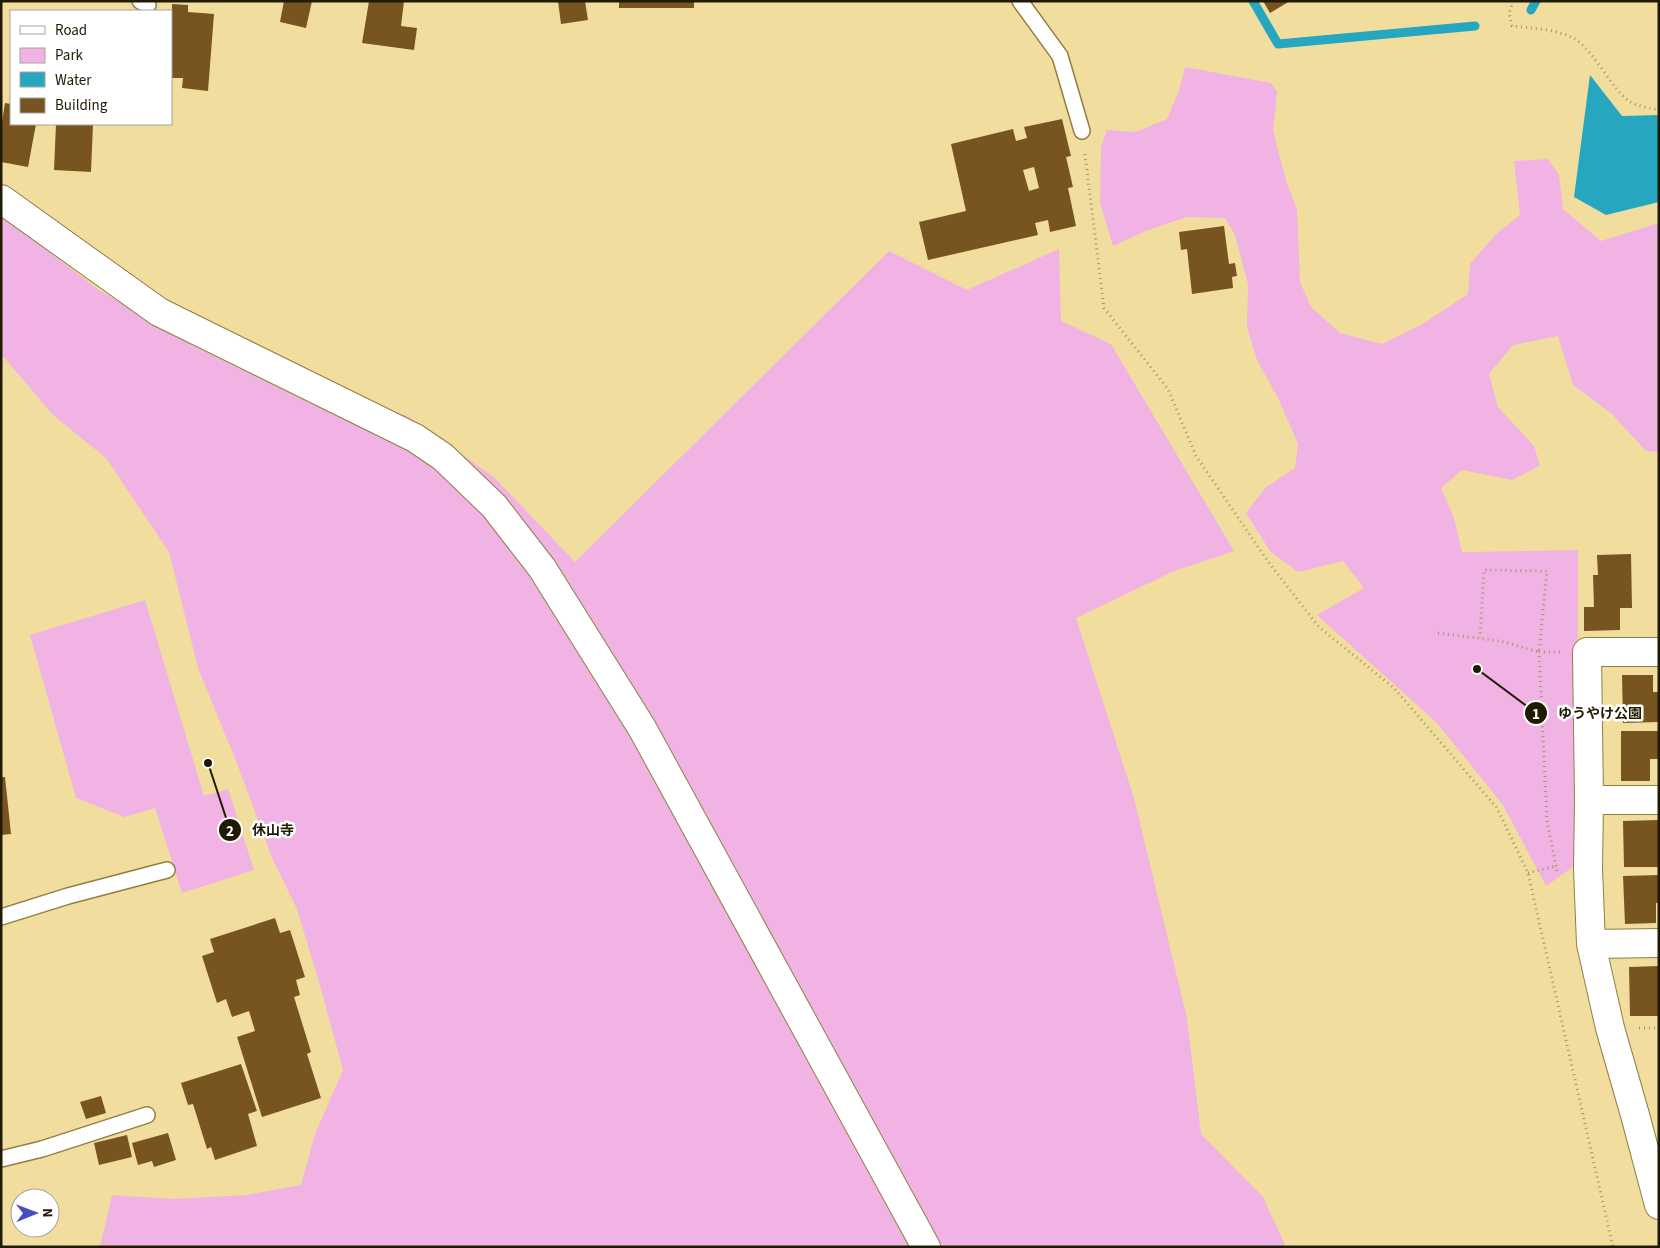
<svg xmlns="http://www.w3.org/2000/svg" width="1660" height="1248" font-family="'Source Sans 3','Noto Sans JP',sans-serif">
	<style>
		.green { fill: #f0b3e3 }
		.water { fill: #27a7bf }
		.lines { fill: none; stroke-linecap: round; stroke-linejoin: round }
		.stream { stroke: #27a7bf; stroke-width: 9 }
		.building { fill: #775420; fill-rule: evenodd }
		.service-casing { stroke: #907f41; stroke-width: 18 }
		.minor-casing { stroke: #907f41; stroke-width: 30 }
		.path { stroke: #a49564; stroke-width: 3; stroke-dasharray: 1 4; stroke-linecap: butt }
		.service { stroke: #fff; stroke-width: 15 }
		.minor { stroke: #fff; stroke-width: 28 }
		.leader { fill: none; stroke: #211a02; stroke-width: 2 }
		.callout-dot { fill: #211a02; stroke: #fff; stroke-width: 2 }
		.mark-label { font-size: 15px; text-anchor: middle; font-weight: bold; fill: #fff }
		.callout-label { font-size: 14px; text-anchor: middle; font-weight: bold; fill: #211a02; stroke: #fff; stroke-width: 5; stroke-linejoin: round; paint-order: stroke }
	</style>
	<rect width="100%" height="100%" fill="#f1de9e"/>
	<path class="green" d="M1185 67 1271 83 1277 92 1273 131 1287 184 1297 209 1300 282 1311 307 1340 333 1382 344 1421 325 1468 294 1470 264 1496 234 1520 215 1514 161 1548 159 1559 175 1563 209 1601 241 1659 223V452L1646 451 1612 414 1573 385 1558 336 1513 345 1489 374 1498 407 1534 446 1540 466 1512 480 1462 470 1441 488 1454 518 1462 552 1578 550 1577 864 1546 886 1503 805 1437 723 1317 615 1364 588 1343 561 1298 572 1270 551 1246 513 1266 487 1295 468 1298 444 1279 400 1257 360 1247 327 1248 284 1235 235 1225 218 1187 217 1148 230 1113 246 1100 203 1101 147 1107 130 1135 132 1167 119 1179 91Z
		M1 215 99 290 199 349 318 407 406 415 494 477 575 562 889 251 967 290 1059 249 1061 321 1111 344 1234 551 1172 572 1076 618 1134 798 1187 1018 1201 1134 1263 1197 1286 1247H100L112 1195 172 1199 246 1195 301 1185 315 1134 343 1070 321 989 297 909 272 858 238 766 198 668 169 552 106 458 53 415 1 354Z
		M145 600 204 796 228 789 254 870 182 893 155 808 124 817 76 798 30 635Z"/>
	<path class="water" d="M1590 75 1622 116 1659 115V202L1606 215 1574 197Z"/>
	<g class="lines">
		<path class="stream" d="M1253 1 1278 44 1475 26
			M1531 10 1536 1"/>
	</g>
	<path class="building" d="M284 1H312L306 28 280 22Z
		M369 1H404L401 26 417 28 414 50 362 43Z
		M558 1H585L588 20 561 24Z
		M619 1H694V8H619Z
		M1263 1H1290L1270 13Z
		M172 4 188 5V12L214 14 208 91 182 88 183 78H171Z
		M5 103 11 104V124H36L28 167 1 162V128Z
		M1062 119 1071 156 1066 157 1073 187 1068 188 1076 226 1050 232 1048 220 1035 223 1038 235 928 260 919 222 966 211 951 144 1013 129 1016 141 1027 138 1024 127ZM1034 167 1039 188 1029 191 1023 170Z
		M56 124H93L91 172 54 170Z
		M1224 226 1229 264 1235 263 1237 276 1232 277 1233 288 1192 294 1187 249 1181 250 1179 232Z
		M1631 554 1632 608H1620V630L1584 631V607H1594L1593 575H1598L1597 555Z
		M1622 675H1653V692H1659V722L1623 723Z
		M1621 731H1659V759H1650V781H1621Z
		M1 777H5L11 834 1 835Z
		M1659 820V867H1624L1623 821Z
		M1659 875V903H1656V923L1625 924 1623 876Z
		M275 918 280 933 290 930 305 977 296 980 300 995 294 997 311 1052 307 1054 321 1098 262 1117 237 1037 255 1031 249 1011 232 1017 226 999 217 1003 202 956 214 952 210 939Z
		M1659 966V1016H1630L1629 967Z
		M241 1064 257 1111 248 1114 257 1146 215 1160 211 1147 207 1149 193 1104 188 1105 181 1083Z
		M101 1096 106 1113 86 1119 80 1102Z
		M168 1133 176 1160 154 1167 152 1161 138 1165 132 1143Z
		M127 1135 132 1157 99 1165 94 1143Z"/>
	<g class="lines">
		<defs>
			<path id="service" d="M140 1 148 5
				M1020 1 1060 56 1082 131
				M1 917 68 896 167 870
				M1 1159 42 1149 147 1115"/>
			<path id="minor" d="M1 199 159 312 415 438 443 457 494 506 542 568 642 728 926 1247
				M1659 652H1587L1589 800 1588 869 1591 944 1610 1028 1635 1115 1659 1205
				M1589 800H1659
				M1591 944 1659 943"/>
		</defs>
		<use href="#service" class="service-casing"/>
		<use href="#minor" class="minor-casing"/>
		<path class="path" d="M1513 1 1509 14 1512 26C1529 28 1557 29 1573 38 1596 51 1609 87 1629 101 1636 106 1650 108 1659 110
			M1085 154 1104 308 1168 389 1196 456 1269 563 1319 627 1394 688 1497 808 1528 873 1613 1247
			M1438 633 1500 641 1539 652 1547 571 1484 570 1480 638
			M1557 871 1547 821 1539 652H1560
			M1528 873 1556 866
			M1639 1028H1659"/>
		<use href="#service" class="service"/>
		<use href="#minor" class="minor"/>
	</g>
	<path class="leader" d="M1477 669L1536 713M208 763L230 830"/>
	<g class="callout-dot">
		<circle cx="1477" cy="669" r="5"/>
		<circle cx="208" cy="763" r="5"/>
		<circle cx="1536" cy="713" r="12"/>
		<circle cx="230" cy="830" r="12"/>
	</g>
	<g class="mark-label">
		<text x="1536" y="719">1</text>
		<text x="230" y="836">2</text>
	</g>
	<g class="callout-label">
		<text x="1600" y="718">ゆうやけ公園</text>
		<text x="273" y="835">休山寺</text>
	</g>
	<rect width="1660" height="1248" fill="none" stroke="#211a02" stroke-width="5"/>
	<rect x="10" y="10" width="162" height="115" fill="#ffffff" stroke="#a6a39a"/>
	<rect x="20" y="26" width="25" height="8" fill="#ffffff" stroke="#a6a39a"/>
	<text x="55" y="35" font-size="15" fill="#211a02">Road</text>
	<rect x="20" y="48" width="25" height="15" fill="#f0b3e3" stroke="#a6a39a"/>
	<text x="55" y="60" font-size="15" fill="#211a02">Park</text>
	<rect x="20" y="72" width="25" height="15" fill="#27a7bf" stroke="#a6a39a"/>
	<text x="55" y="85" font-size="15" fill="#211a02">Water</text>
	<rect x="20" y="98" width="25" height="15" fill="#775420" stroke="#a6a39a"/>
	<text x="55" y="110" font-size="15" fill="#211a02">Building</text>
	<g transform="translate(35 1213) rotate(89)"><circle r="24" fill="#ffffff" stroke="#a6a39a"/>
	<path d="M0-4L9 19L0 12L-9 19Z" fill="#454fc3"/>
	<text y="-8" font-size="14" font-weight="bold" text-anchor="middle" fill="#211a02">N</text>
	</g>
</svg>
